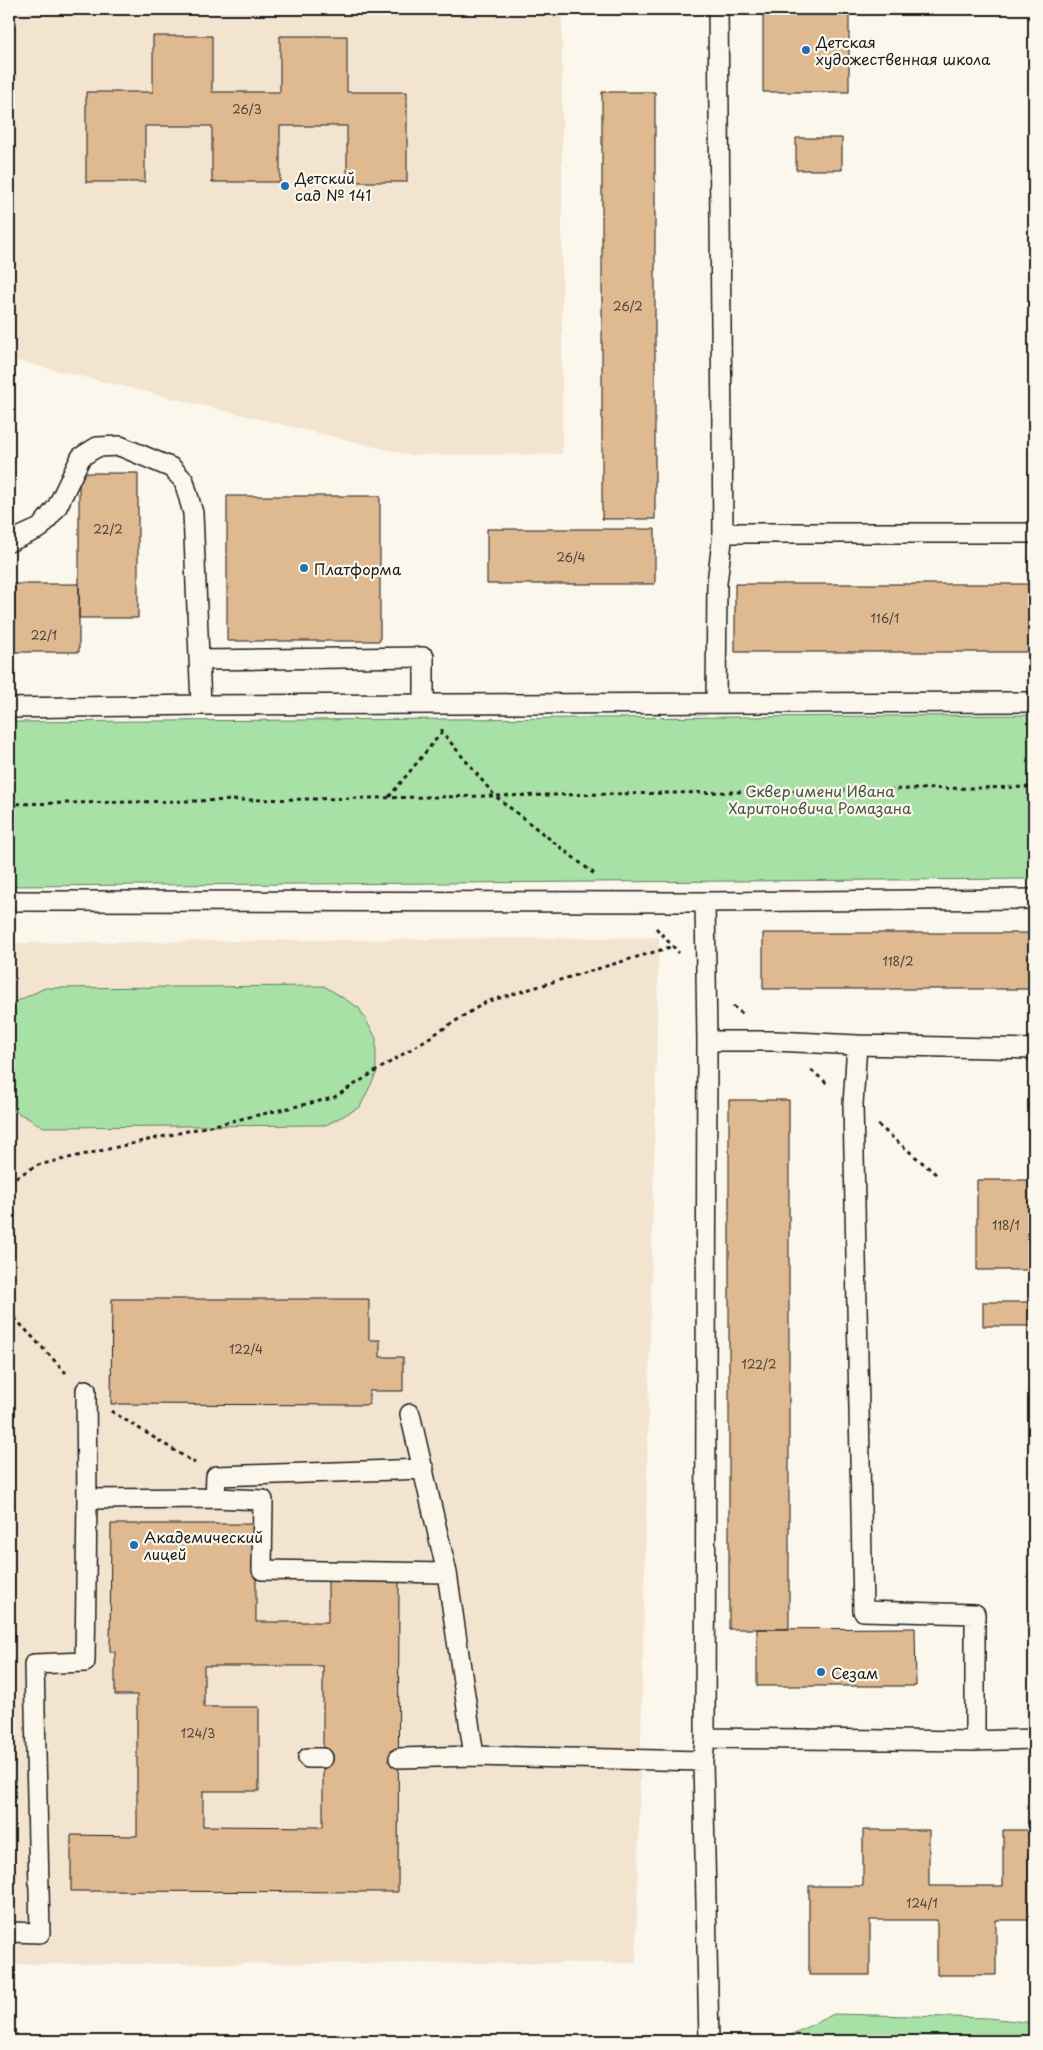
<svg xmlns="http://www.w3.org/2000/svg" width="1043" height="2050" font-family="'Playpen Sans',sans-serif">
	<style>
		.built { fill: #f3e4d0 }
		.green { fill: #a8e1a6; stroke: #627e61 }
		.building { fill: #dfb990; stroke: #1c1c1c; fill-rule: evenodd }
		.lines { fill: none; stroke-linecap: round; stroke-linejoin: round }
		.service-casing { stroke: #1c1c1c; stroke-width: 22 }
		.path { stroke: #1c1c1c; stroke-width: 3; stroke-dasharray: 4 4; stroke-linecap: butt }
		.service { stroke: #fbf7ec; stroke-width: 19 }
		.poi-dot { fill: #1f6fb2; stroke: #fbf7ec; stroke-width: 2 }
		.labels { text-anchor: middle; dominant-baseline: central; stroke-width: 4.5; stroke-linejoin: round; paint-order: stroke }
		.number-label { font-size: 12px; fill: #4d4339 }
		.poi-label { font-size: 15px; fill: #1c1c1c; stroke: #fbf7ec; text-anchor: start }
		.park-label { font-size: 15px; fill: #465745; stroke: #fbf7ec }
	</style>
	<rect width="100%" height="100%" fill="#fbf7ec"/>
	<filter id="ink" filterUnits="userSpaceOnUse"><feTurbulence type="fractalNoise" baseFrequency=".02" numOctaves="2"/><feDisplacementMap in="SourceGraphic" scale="10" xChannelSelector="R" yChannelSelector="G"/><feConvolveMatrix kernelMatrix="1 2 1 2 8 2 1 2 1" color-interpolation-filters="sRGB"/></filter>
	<g filter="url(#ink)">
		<path class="built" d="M562 9V454L409 455 9 359V12Z
			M659 937 636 1963 9 1964V943Z"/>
		<path class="green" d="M1034 715V879L9 886V722Z
			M324 986 359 1008 376 1038V1074L360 1107 326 1125 44 1127 9 1108V1005L45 988Z
			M834 2014 989 2018 1034 2023V2041H778Z"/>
		<path class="building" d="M763 9H849V92H763Z
			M153 36H212V92H280V36H347V92H407V182H347V126H280V182H212V126H145V182H86V92H153Z
			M9 46H12V104H9Z
			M602 92H655V519H602Z
			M796 138H842V170H796Z
			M79 473H138V618H79Z
			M227 496H380V641H227Z
			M487 529H655V584H487Z
			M9 584H79V652H9Z
			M735 584H1034V652H735Z
			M763 933H1034V989H763Z
			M729 1100H789V1629H729Z
			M977 1180H1034V1270H977Z
			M112 1299H369V1340H380V1357H403V1391H369V1405L111 1404Z
			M983 1302H1031V1326H983Z
			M111 1524H256V1622H328V1578H399L398 1892 71 1891V1835L137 1836V1695H115V1652H110ZM204 1666H323V1827L203 1826V1791H259V1707H204Z
			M915 1628 916 1686H757V1629Z
			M863 1830H929V1886H1003V1830H1034V1920H996V1975H937V1920H870V1975H809V1886H863Z"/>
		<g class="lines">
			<defs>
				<path id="service" d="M718 9 723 533
					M9 542 40 528 57 507 81 457 97 447 120 446 172 468 184 481 193 513 201 705
					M200 660 424 657V704
					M716 703 717 583 723 533H1034
					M9 708 201 705 1034 702
					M9 901 705 902 1034 899
					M705 902 707 1041 705 1738 703 1761 709 2041
					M707 1041H775L857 1045 853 1104 863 1611 975 1614V1741
					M857 1045 1034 1049
					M410 1414 447 1573 474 1756
					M215 1498 216 1476 424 1469
					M87 1499 215 1498 263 1500 262 1570 447 1573
					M705 1738 975 1741 1034 1739
					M308 1758H323
					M399 1758 474 1756 703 1761
					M9 1932 40 1933 34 1664 85 1662 87 1499 86 1390"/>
			</defs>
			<use href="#service" class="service-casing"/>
			<path class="path" d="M442 729V732L495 796 597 876
				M389 797 442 732
				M9 804 1034 787
				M656 928 679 953
				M733 1006 744 1015
				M811 1070 829 1085
				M878 1125 937 1175
				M9 1181 38 1165 333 1098 486 1002 674 946
				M9 1312 66 1373
				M111 1411 195 1463"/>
			<use href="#service" class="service"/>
		</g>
	</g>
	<g class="poi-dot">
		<circle cx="806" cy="50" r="5"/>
		<circle cx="285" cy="186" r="5"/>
		<circle cx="304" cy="568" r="5"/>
		<circle cx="134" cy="1545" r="5"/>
		<circle cx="821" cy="1672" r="5"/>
	</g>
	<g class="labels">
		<g class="number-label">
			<text x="247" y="109">26/3</text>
			<text x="628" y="306">26/2</text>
			<text x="108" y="529">22/2</text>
			<text x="571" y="557">26/4</text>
			<text x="885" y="618">116/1</text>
			<text x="44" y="635">22/1</text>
			<text x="898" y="961">118/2</text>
			<text x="1006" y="1225">118/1</text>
			<text x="246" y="1349">122/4</text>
			<text x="759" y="1364">122/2</text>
			<text x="198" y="1733">124/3</text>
			<text x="922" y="1903">124/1</text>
		</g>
		<g class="poi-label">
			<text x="816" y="41">Детская<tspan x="816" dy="17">художественная школа</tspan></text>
			<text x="295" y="177">Детский<tspan x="295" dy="17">сад № 141</tspan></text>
			<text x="314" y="568">Платформа</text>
			<text x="144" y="1536">Академический<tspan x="144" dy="17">лицей</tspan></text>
			<text x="831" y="1672">Сезам</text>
		</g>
		<g class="park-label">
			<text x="820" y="790">Сквер имени Ивана<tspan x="820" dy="17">Харитоновича Ромазана</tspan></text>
		</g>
	</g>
	<rect width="1043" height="2050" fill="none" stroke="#fbf7ec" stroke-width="30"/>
	<rect x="15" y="15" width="1013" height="2020" fill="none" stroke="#1c1c1c" stroke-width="2" filter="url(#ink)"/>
</svg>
